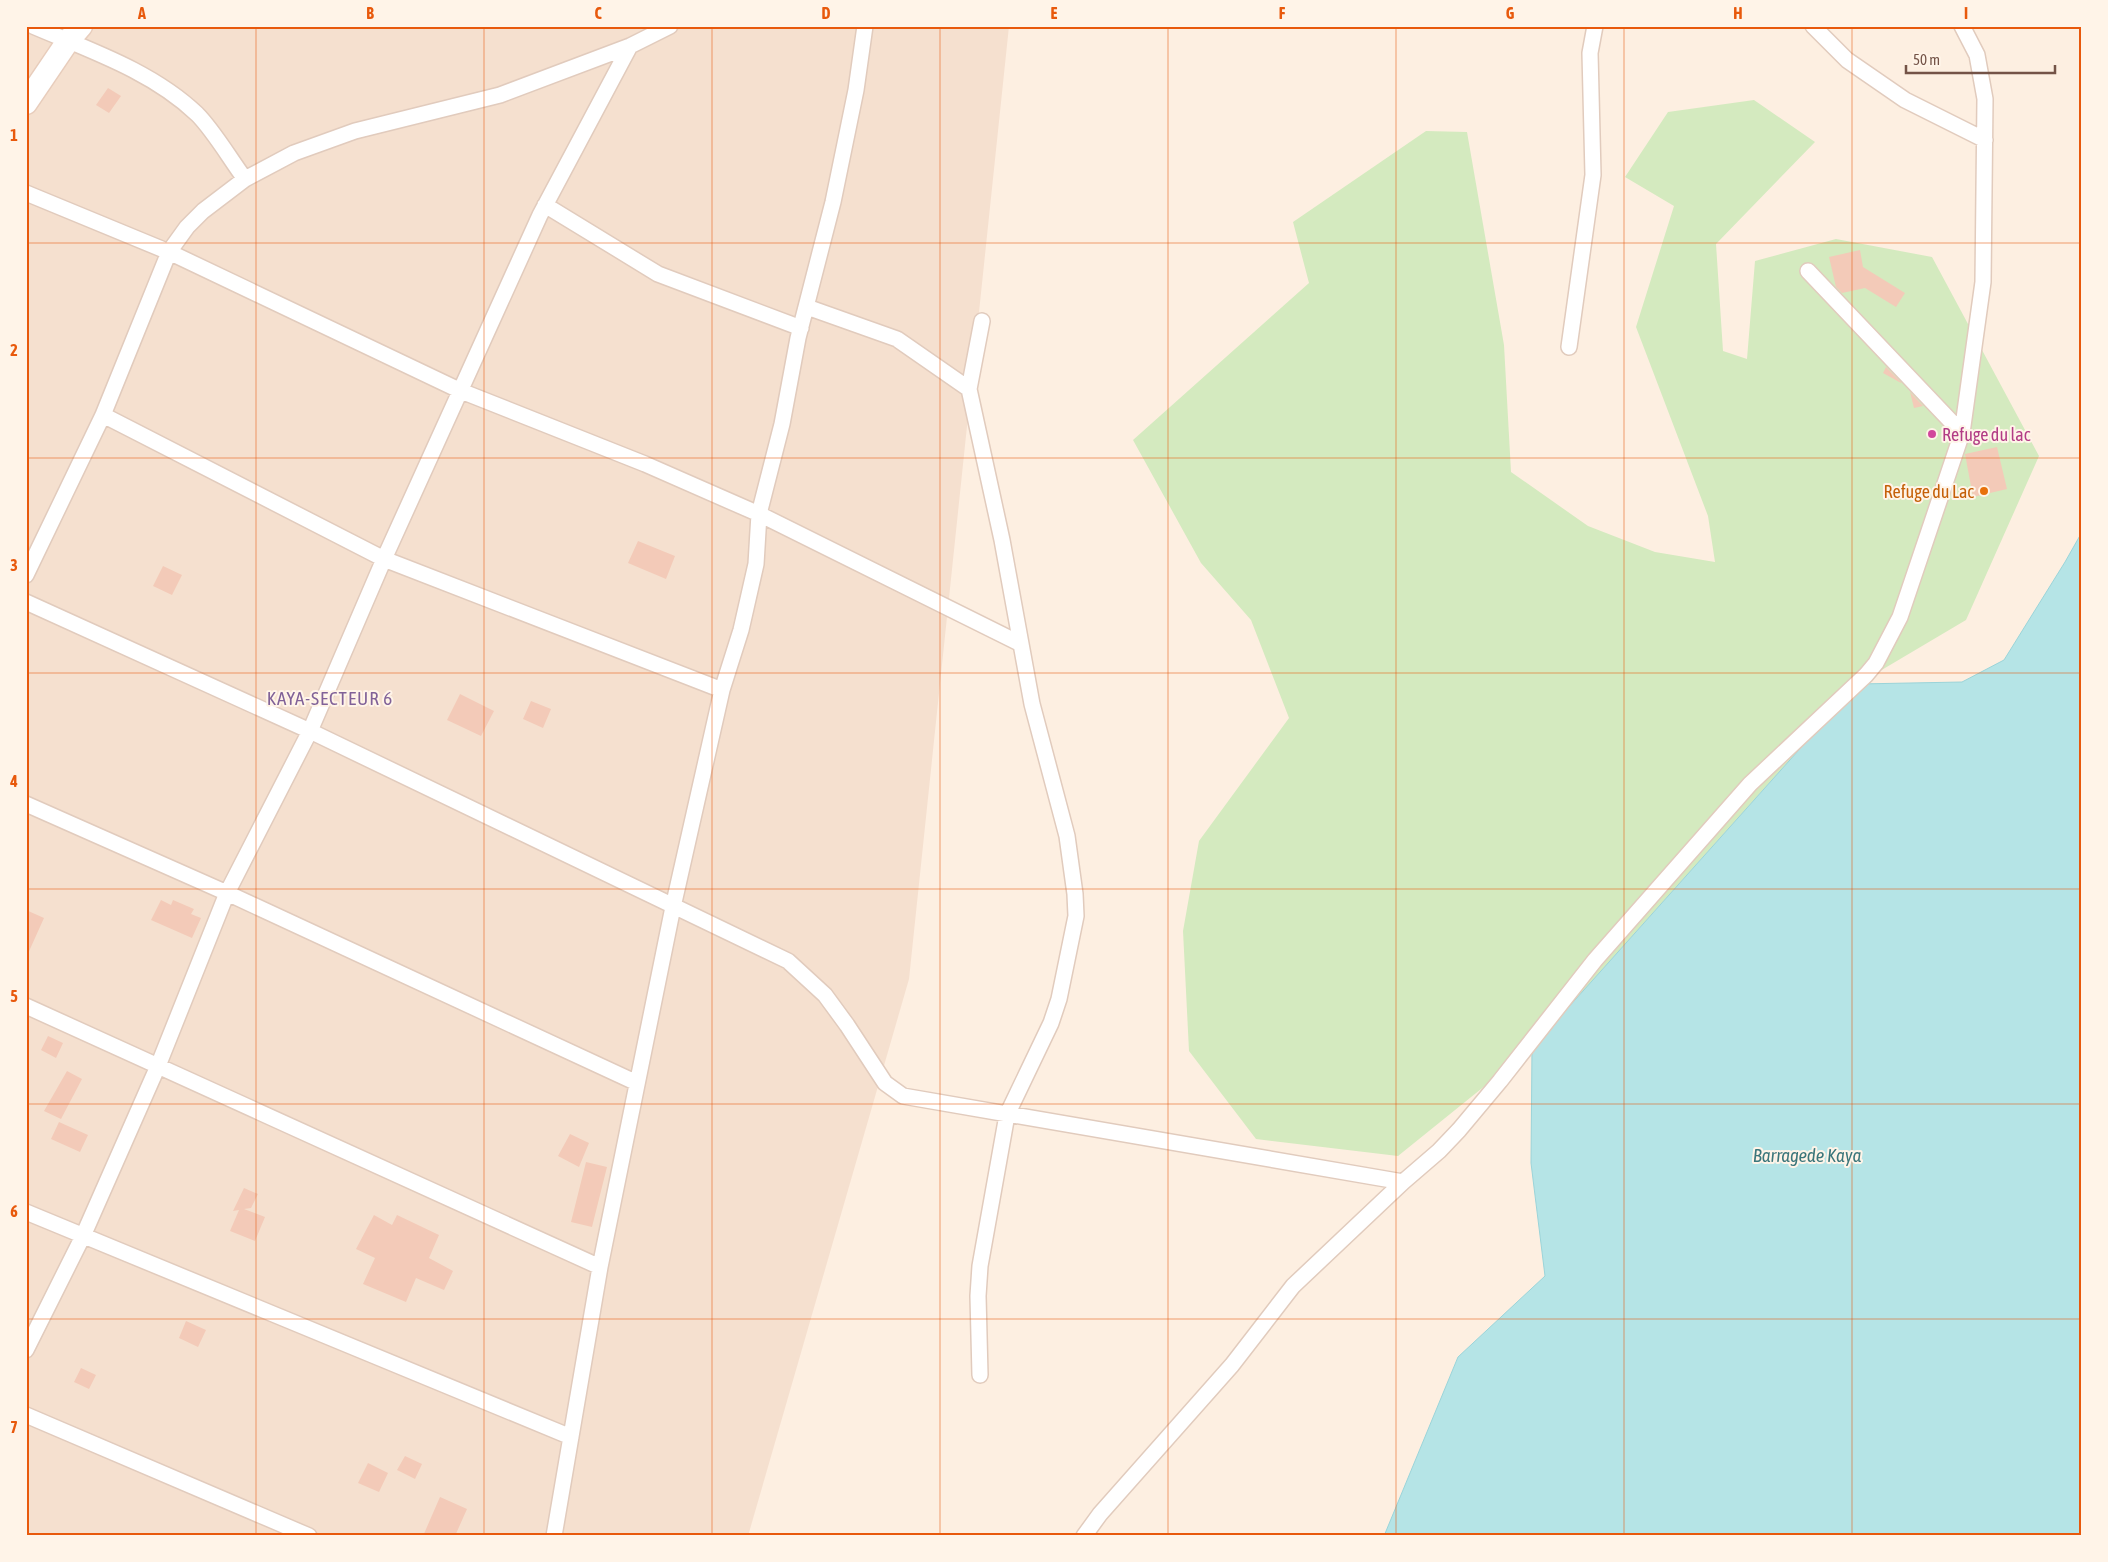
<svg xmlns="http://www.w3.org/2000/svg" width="2108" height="1562" font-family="'Asap Condensed',sans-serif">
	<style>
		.residential { fill: #f5e0cf }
		.green { fill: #d4eabf }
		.water { fill: #b5e4e6; stroke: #9bd4d9 }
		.building { fill: #f3cab8 }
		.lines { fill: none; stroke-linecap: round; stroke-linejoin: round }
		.minor-casing { stroke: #e1cbbd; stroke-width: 18 }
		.secondary-casing { stroke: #e8cdbc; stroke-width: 25 }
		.minor { stroke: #fff; stroke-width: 15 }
		.secondary { stroke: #fff; stroke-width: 22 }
		.grid { fill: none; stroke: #e8590c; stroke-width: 1; stroke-opacity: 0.55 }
		.hotel-dot { fill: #d1479c; stroke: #fff4e8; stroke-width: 2 }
		.food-dot { fill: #e8710a; stroke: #fff4e8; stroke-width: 2 }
		.labels { text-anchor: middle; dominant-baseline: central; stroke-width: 4; stroke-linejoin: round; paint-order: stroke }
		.hotel-label { font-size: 18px; fill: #b23c85; stroke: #fff4e8; text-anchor: start }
		.food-label { font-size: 18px; fill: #c56008; stroke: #fff4e8; text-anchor: end }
		.neighbourhood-label { font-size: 19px; letter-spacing: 1px; fill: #816298; stroke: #fff4e8 }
		.water-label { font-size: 19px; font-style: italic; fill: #3b767b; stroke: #fff4e8 }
		.neatline { fill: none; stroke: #e8590c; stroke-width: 2 }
		.grid-label { font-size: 16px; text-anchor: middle; font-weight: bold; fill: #e8590c }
	</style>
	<rect width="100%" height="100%" fill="#fdefe1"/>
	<path class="residential" d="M26 26H1009L909 979 748 1536H26Z"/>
	<path class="green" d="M1754 100 1815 142 1716 244 1723 351 1747 359 1755 261 1836 239 1932 257 2039 456 1966 620 1858 684 1532 1048 1398 1156 1256 1139 1189 1051 1183 931 1199 841 1289 718 1251 620 1201 563 1133 440 1309 283 1293 222 1426 131 1467 132 1504 345 1511 472 1588 526 1655 552 1715 562 1708 516 1636 327 1674 206 1625 177 1668 112Z"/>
	<path class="water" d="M2082 532V1536H1384L1458 1357 1545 1276 1531 1163 1532 1048 1858 684 1962 682 2004 660 2065 562Z"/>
	<path class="building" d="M108 88 121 96 109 113 96 105Z
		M1860 250 1863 267 1905 293 1896 307 1865 288 1842 293 1836 287 1829 257Z
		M1886 367 1901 382V383L1883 373Z
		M1910 392 1923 406 1914 408Z
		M1997 447 2007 489 1973 497 1965 454Z
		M638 541 675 556 666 579 628 563Z
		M163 566 182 575 172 595 153 586Z
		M460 694 494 711 481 736 447 720Z
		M531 701 551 709 543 728 523 719Z
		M161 900 171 905 173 900 194 909 191 914 201 918 192 938 151 920Z
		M26 910 44 918 26 958Z
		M48 1036 63 1043 56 1058 41 1050Z
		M67 1071 82 1079 61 1119 44 1111Z
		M59 1122 88 1135 80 1152 51 1139Z
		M570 1134 589 1143 579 1167 558 1156Z
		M586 1162 607 1167 592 1227 571 1222Z
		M244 1188 258 1194 251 1208 244 1209 265 1217 255 1241 230 1231 239 1210 233 1211Z
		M374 1215 392 1225 397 1215 439 1235 429 1258 453 1271 444 1290 416 1278 406 1302 363 1284 375 1258 356 1249Z
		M186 1321 206 1330 198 1347 179 1338Z
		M81 1368 96 1375 89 1389 74 1382Z
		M405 1456 422 1464 415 1479 397 1470Z
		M368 1463 388 1473 379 1492 358 1483Z
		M440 1497 467 1509 455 1536H423Z"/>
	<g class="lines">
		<defs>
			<path id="minor" d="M33 26C89 50 152 71 197 114 214 131 230 159 245 179
				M1813 26 1847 60 1905 100 1985 140
				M26 193 169 252 461 391 645 464 759 514 1019 643
				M545 205 658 274 801 328
				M1808 271 1962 433
				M807 307 897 339 969 389
				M1569 347 1593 175 1590 53 1595 26
				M103 415 384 559 722 690
				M26 575 103 415 169 252 187 227 203 211 245 179 294 153 355 131 500 95 630 46 670 26
				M26 602 310 731 788 961 825 995 847 1025 885 1083 903 1096 1403 1182
				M26 804 227 893 637 1083
				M26 1006 600 1267
				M26 1212 571 1437
				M26 1350 83 1236 158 1066 227 893 310 731 384 559 540 215 630 46
				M980 1375 978 1296 980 1266 1007 1115 1051 1023 1059 999 1076 916 1075 894 1067 836 1032 704 1002 540 969 389 982 321
				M26 1415 309 1536
				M554 1536 600 1267 673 907 722 690 741 630 756 564 759 514 782 424 798 338 833 202 856 90 865 26
				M1084 1536 1100 1514 1232 1365 1293 1286 1403 1182 1439 1151 1459 1130 1500 1081 1595 960 1750 784 1866 675 1876 663 1900 617 1962 433 1983 282 1985 99 1977 55 1962 26"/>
			<path id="secondary" d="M26 103 68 41 81 26"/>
		</defs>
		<use href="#minor" class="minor-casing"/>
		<use href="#secondary" class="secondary-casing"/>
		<use href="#minor" class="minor"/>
		<use href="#secondary" class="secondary"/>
	</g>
	<path class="grid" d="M256 26V1536M484 26V1536M712 26V1536M940 26V1536M1168 26V1536M1396 26V1536M1624 26V1536M1852 26V1536M26 243H2082M26 458H2082M26 673H2082M26 889H2082M26 1104H2082M26 1319H2082"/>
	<circle class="hotel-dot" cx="1932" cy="434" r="5"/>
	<circle class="food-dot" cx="1984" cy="491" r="5"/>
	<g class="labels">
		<g class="hotel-label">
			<text x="1942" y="434">Refuge du lac</text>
		</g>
		<g class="food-label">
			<text x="1974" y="491">Refuge du Lac</text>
		</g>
		<g class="neighbourhood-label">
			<text x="330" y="698">KAYA-SECTEUR 6</text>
		</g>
		<g class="water-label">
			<text x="1807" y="1155">Barragede Kaya</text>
		</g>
	</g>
	<rect width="2108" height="1562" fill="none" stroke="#fff4e8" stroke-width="55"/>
	<path d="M1906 65v8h149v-8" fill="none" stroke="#745347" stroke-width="2.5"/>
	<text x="1913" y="65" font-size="15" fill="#745347" stroke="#fff4e8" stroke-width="4" paint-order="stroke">50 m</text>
	<rect x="28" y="28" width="2052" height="1506" class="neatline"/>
	<g class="grid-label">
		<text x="142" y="19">A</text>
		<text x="370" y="19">B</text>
		<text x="598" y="19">C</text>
		<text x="826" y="19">D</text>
		<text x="1054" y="19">E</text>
		<text x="1282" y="19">F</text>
		<text x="1510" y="19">G</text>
		<text x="1738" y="19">H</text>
		<text x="1966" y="19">I</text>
		<text x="14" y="141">1</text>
		<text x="14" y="356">2</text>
		<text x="14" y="571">3</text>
		<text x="14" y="787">4</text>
		<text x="14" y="1002">5</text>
		<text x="14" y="1217">6</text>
		<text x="14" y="1433">7</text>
	</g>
</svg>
